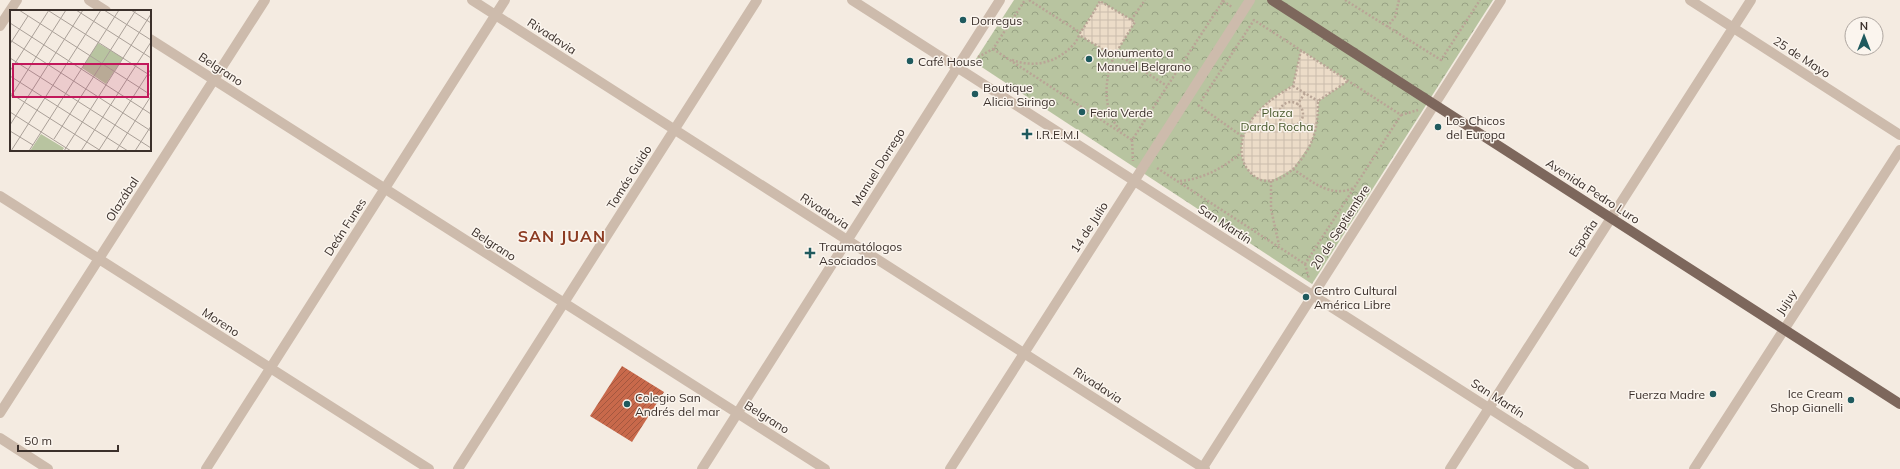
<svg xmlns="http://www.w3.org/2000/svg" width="1900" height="469" font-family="Mulish,sans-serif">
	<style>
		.park { fill: url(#park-crowns) }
		.plaza { fill: url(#plaza-grid) }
		.building { fill: url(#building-hatch) }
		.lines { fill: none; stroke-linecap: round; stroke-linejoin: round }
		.path { stroke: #b9a596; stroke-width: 2.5; stroke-dasharray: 2 2; stroke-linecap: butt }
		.minor { stroke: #cdbbac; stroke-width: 10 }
		.primary { stroke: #7d675c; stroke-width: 10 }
		.poi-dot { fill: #1f5a5e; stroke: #fbf5ee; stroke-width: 1.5 }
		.labels { text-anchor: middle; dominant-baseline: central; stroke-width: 3; stroke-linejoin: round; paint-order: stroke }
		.poi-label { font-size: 12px; fill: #3b302b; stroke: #fbf5ee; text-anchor: start }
		.street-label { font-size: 12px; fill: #3b302b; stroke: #fbf5ee }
		.park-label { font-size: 12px; fill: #4a5a2e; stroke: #fbf5ee }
		.district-label { font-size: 16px; font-weight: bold; letter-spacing: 1px; fill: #8c3b22; stroke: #fbf5ee }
		.inset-road { fill: none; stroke: #aaa098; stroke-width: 1 }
		.view { fill: #c2185b; fill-opacity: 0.15; stroke: #c2185b; stroke-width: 2 }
		.inset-edge { fill: none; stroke: #3b302b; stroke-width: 2 }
	</style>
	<defs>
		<pattern id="park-crowns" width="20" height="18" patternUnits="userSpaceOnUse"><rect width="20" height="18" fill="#b8c4a0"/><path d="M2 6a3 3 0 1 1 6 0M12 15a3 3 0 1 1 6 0" fill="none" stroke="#97a083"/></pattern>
		<pattern id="plaza-grid" width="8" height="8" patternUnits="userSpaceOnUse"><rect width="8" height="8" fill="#ecdcc8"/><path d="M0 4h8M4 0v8" fill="none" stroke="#cbbdac"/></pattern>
		<pattern id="building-hatch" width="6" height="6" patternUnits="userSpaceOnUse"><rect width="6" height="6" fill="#c8694b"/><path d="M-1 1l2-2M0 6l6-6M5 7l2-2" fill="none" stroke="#a4573f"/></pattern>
	</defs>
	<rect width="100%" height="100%" fill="#f4ebe1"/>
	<path class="park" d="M1014 0H1493L1312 284 974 62Z"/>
	<path class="plaza" d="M1100 1 1135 22 1114 56 1079 35Z
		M1301 50 1348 81 1319 101 1316 127 1311 143 1293 169 1271 181 1260 179 1251 174 1244 164 1241 153 1243 137 1251 120 1260 109 1271 99 1293 85Z"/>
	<path class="building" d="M622 366 664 392 632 442 590 416Z"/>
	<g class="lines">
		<path class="path" d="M1029 0 1081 33
			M1345 0 1441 60 1480 0
			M1223 1 1232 7
			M1131 20 1145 0
			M1387 27 1395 17 1399 0
			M993 49 1132 140 1223 1 1221 0
			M1301 50 1293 86C1267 100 1234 126 1243 160 1245 168 1253 177 1261 180 1283 186 1303 161 1311 143 1317 130 1318 115 1318 101L1348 81
			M1116 53 1167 86
			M1114 56C1104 80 1102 111 1121 131
			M978 57 993 49 1025 0
			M1012 60C1035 68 1057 63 1074 44 1077 41 1078 37 1080 33 1087 23 1094 12 1100 1L1135 22 1114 56 1079 35
			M1293 86 1318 101
			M1279 114a12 12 0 1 1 24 0a12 12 0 1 1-24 0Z
			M1198 105 1243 137
			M1297 105 1305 93
			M1401 115 1418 110
			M1132 140 1133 161
			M1157 168 1305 264 1401 115 1254 20 1201 101
			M1293 169C1313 182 1330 198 1354 188
			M1180 181C1203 179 1223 168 1241 153
			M1271 181V209L1279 245
			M1305 264 1309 279"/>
		<path class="minor" d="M89 0 106 11
			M472 0 1205 469
			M852 0 1584 469
			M1690 0 1900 135
			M0 26 17 0
			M150 39 825 469
			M0 196 429 469
			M0 413 265 0
			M0 438 48 469
			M206 469 505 0
			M458 469 757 0
			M702 469 1000 0
			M950 469 1250 0
			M1202 469 1501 0
			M1450 469 1751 0
			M1694 469 1900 150"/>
		<path class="primary" d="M1272 0 1900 404"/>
	</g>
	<g class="poi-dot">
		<circle cx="963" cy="20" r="4"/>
		<circle cx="1089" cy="59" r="4"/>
		<circle cx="910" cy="61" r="4"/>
		<circle cx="975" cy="94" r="4"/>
		<circle cx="1082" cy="112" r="4"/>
		<circle cx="1438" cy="127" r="4"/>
		<path d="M1025 128h4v4h4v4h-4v4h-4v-4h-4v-4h4z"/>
		<path d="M808 247h4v4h4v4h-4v4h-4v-4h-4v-4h4z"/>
		<circle cx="1306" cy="297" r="4"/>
		<circle cx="1713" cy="394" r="4"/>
		<circle cx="1851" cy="400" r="4"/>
		<circle cx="627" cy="404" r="4"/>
	</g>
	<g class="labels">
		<g class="poi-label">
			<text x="971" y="20">Dorregus</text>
			<text x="1097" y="52">Monumento a<tspan x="1097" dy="14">Manuel Belgrano</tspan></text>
			<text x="918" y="61">Café House</text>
			<text x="983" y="87">Boutique<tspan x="983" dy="14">Alicia Siringo</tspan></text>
			<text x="1090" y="112">Feria Verde</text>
			<text x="1446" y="120">Los Chicos<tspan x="1446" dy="14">del Europa</tspan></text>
			<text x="1036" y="134">I.R.E.M.I</text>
			<text x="819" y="246">Traumatólogos<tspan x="819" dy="14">Asociados</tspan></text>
			<text x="1314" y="290">Centro Cultural<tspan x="1314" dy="14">América Libre</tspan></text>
			<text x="1843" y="393" text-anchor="end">Ice Cream<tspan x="1843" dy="14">Shop Gianelli</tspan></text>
			<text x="1705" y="394" text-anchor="end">Fuerza Madre</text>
			<text x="635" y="397">Colegio San<tspan x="635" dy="14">Andrés del mar</tspan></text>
		</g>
		<g class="street-label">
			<text transform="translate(552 36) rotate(33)">Rivadavia</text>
			<text transform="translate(1802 57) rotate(33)">25 de Mayo</text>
			<text transform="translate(221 69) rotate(33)">Belgrano</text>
			<text transform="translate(878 167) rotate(-58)">Manuel Dorrego</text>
			<text transform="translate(629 177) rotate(-58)">Tomás Guido</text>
			<text transform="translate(1593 191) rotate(33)">Avenida Pedro Luro</text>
			<text transform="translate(122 199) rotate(-57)">Olazábal</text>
			<text transform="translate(825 211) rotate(33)">Rivadavia</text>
			<text transform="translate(1225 224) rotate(33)">San Martín</text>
			<text transform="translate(345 227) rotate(-57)">Deán Funes</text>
			<text transform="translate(1089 227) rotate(-57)">14 de Julio</text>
			<text transform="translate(1340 227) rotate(-57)">20 de Septiembre</text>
			<text transform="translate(1583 238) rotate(-57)">España</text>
			<text transform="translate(494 244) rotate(33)">Belgrano</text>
			<text transform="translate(1786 302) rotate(-57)">Jujuy</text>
			<text transform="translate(221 322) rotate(33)">Moreno</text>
			<text transform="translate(1098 385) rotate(33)">Rivadavia</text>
			<text transform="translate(1498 398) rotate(33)">San Martín</text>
			<text transform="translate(767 417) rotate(32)">Belgrano</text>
		</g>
		<g class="park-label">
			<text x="1277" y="112">Plaza<tspan x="1277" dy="14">Dardo Rocha</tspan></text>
		</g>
		<g class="district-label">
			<text x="562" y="236">SAN JUAN</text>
		</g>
	</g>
	<g transform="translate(10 10)">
		<rect width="141" height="141" fill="#f4ebe1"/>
		<path d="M88 33 113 48 96 74 72 58ZM31 124 54 138 52 141H20Z" fill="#b8c4a0"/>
		<path class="inset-road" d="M9 0 141 85M66 0 141 48M94 0 141 30M121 0 141 13M39 1 141 66M0 13 141 104M0 30 141 121M0 34 18 6M0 48 141 138M0 61 39 0M0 66 118 141M0 83 91 141M0 88 56 0M0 102 61 141M0 115 73 0M0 121 23 135M44 129 126 0M89 140 141 59M1 141 91 0M19 141 109 0M54 141 141 4M71 141 141 32M106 141 141 86M125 141 141 116"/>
		<path class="view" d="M3 54H138V87H3Z"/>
		<rect width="141" height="141" class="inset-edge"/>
	</g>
	<g transform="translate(1864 36)"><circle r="19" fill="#fbf5ee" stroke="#aea6a0"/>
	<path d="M0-3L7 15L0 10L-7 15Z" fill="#1f5a5e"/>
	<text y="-6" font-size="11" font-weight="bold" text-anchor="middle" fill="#3b302b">N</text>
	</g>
	<path d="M18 445v6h100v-6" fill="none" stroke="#3b302b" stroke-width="2"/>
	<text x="24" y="445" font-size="12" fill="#3b302b" stroke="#fbf5ee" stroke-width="3" paint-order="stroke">50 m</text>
</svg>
